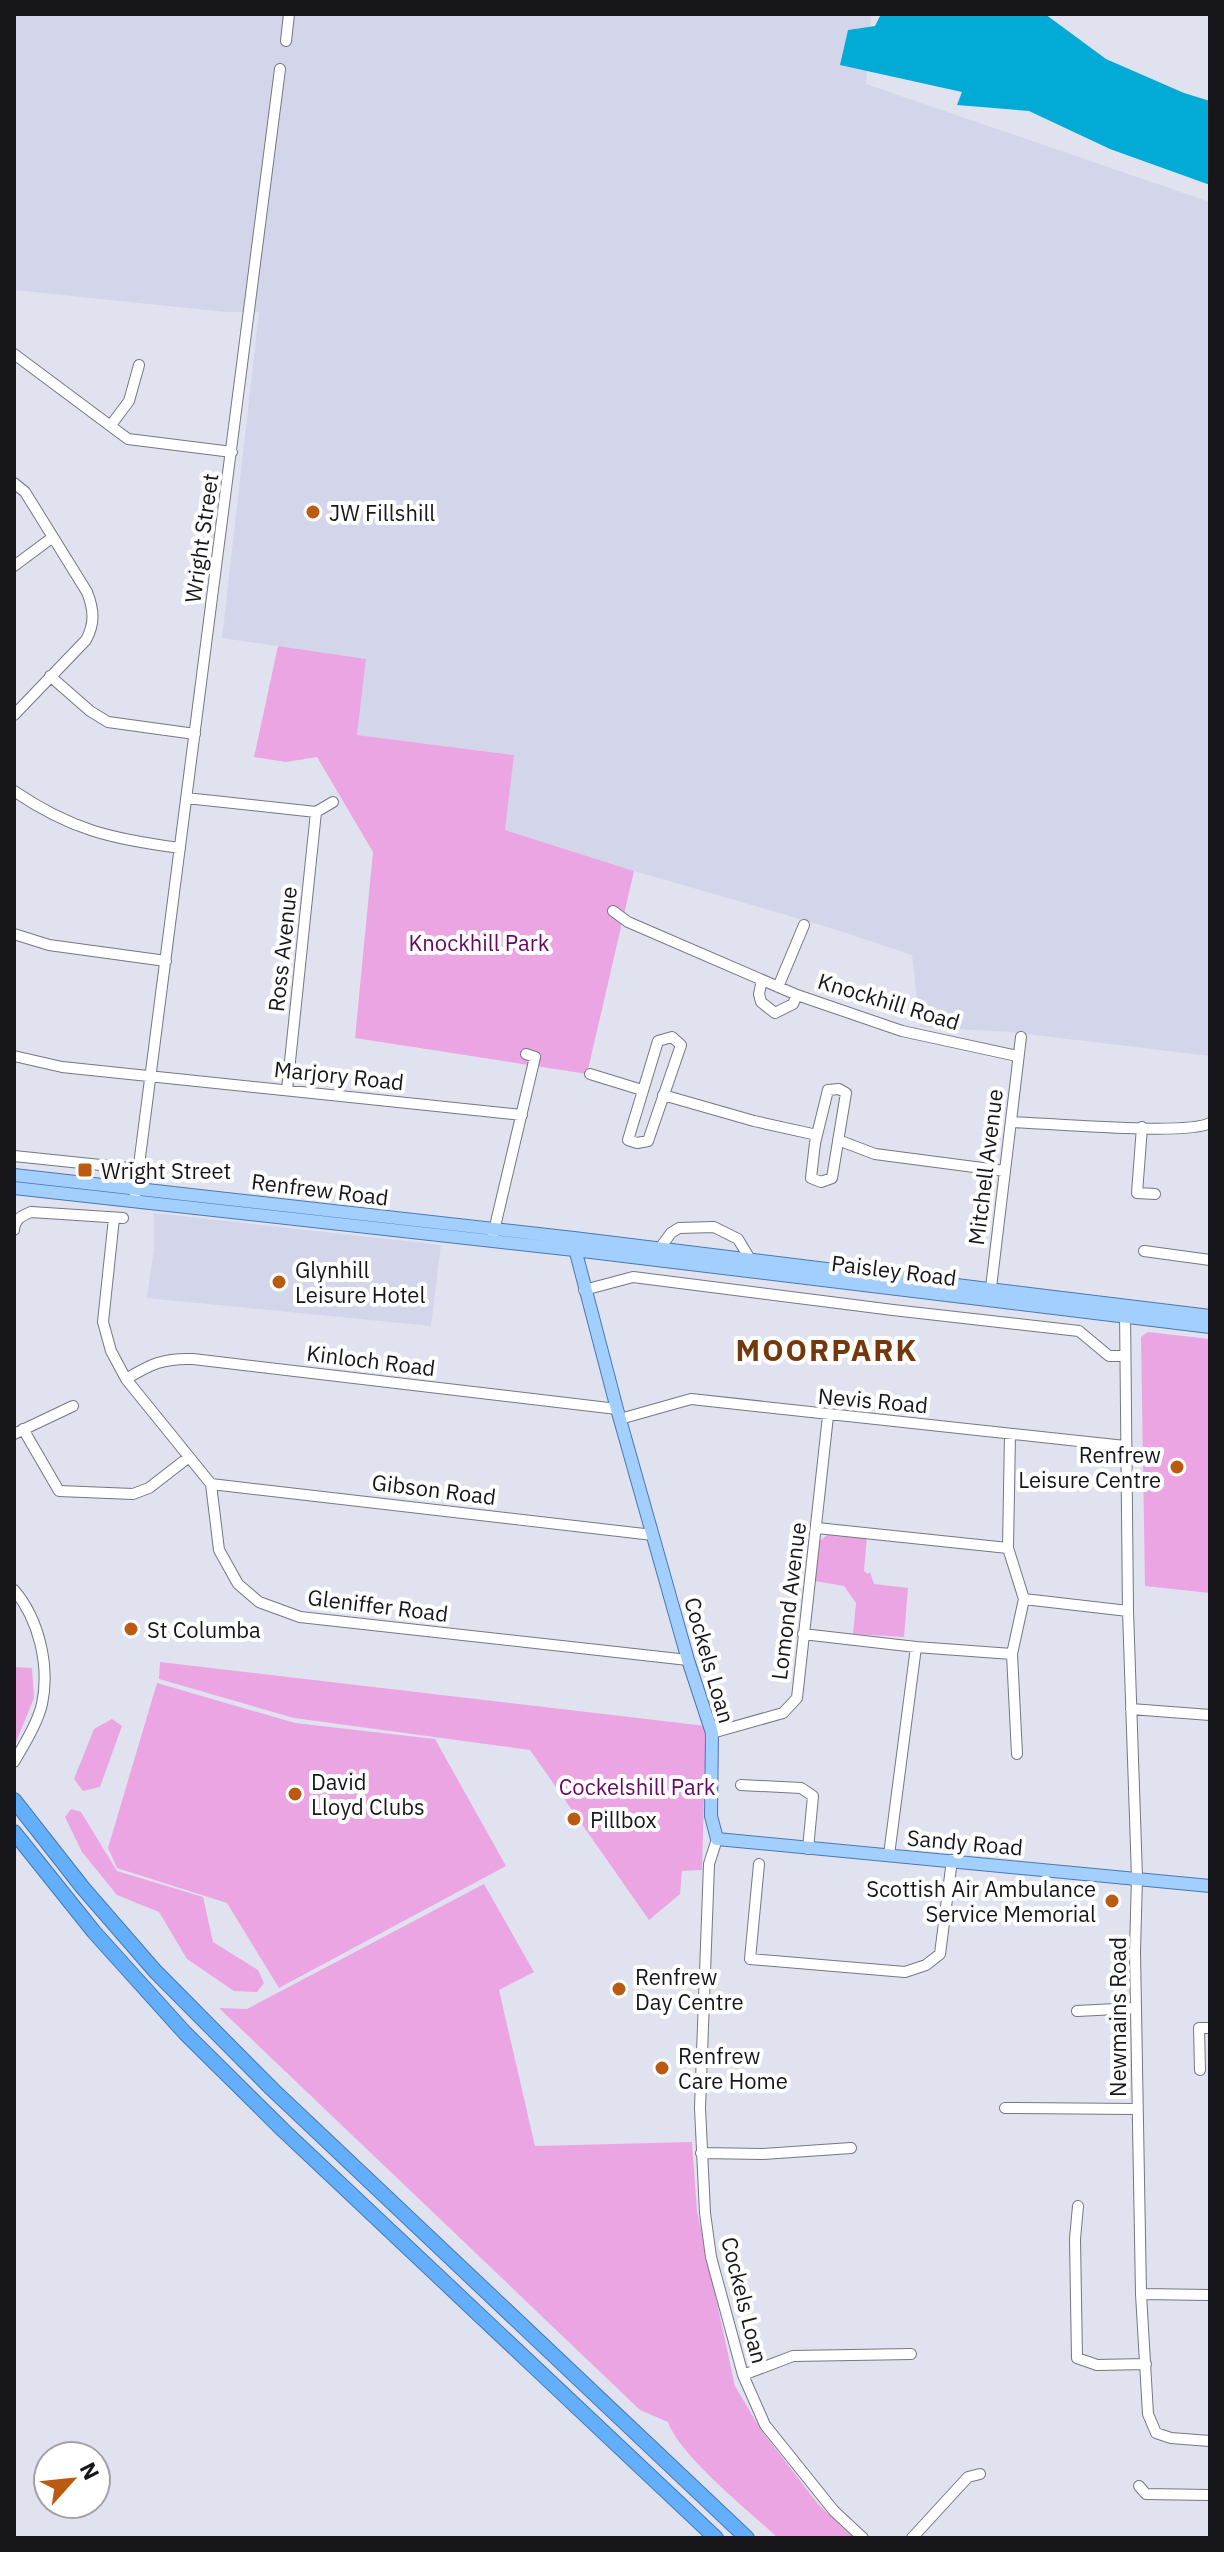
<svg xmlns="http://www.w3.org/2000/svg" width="1224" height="2552" font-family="'IBM Plex Sans',sans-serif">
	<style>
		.built { fill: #d3d6eb }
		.green { fill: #eca5e3 }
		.water { fill: #01abd6 }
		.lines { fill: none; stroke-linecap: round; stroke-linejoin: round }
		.minor-casing { stroke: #757783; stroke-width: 12 }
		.major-casing { stroke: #4979ad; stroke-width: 14 }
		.highway-casing { stroke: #4979ad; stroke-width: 16 }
		.minor { stroke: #fff; stroke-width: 10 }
		.major { stroke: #a2cffd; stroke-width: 12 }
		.highway { stroke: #64affc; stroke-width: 14 }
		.poi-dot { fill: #ba5b11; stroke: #fff; stroke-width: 3 }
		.labels { text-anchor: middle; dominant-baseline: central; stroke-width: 8; stroke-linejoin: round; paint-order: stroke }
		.poi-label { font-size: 22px; fill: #16161b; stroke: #fff; text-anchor: start }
		.street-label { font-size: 22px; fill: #16161b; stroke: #fff }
		.park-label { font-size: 22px; fill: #680563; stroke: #fff }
		.district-label { font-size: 30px; font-weight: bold; letter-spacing: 2px; fill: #75380c; stroke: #fff }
	</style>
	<rect width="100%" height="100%" fill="#e0e2f0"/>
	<path class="built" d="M14 14H871L866 84 1210 202V1056L1010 1032 920 1027 912 955 831 928 634 871 505 830 513 755 357 735 366 659 222 638 259 312H226L14 290Z
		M154 1213 441 1245 431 1326 147 1298 154 1249Z"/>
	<path class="green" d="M278 646 366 659 357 735 514 755 505 830 634 871 587 1074 355 1038 373 852 317 757 286 762 254 757Z
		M1148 1332 1210 1339V1593L1145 1586 1141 1337Z
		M831 1532 867 1536 864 1571 868 1574 870 1572 874 1584 908 1588 904 1637 853 1634 856 1603 844 1586 815 1581 817 1543Z
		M160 1662 706 1726 702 1870 682 1871 680 1894 649 1920 530 1750 294 1718 159 1679Z
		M14 1667 32 1668 34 1698 14 1747Z
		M157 1683 295 1723 435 1739 506 1866 279 1988 227 1903 117 1868 108 1848Z
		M112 1719 122 1726 100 1787 83 1791 74 1779 94 1729Z
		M71 1809 81 1812 117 1871 203 1897 213 1942 258 1970 264 1983 257 1992 234 1991 187 1959 159 1912 117 1895 82 1852 65 1817Z
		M484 1884 534 1972 499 1990 535 2146 692 2142 697 2211 735 2386 761 2430 818 2504 854 2538H778C749 2511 680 2456 668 2422L640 2410 219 2008 247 2009Z"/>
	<path class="water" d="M881 14H1045L1106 59 1184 93 1210 101V185L1110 149 1029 111 957 105 962 92 840 65 848 30 875 26Z"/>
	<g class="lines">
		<defs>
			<path id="minor" d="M286 41 289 14
				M14 354 128 439 232 452
				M111 425 129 401 139 365
				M14 483 25 492 87 592C94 610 95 623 86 640L14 715
				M14 566 53 537
				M50 676 90 711 108 722 195 734
				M14 791C71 830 112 839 180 848
				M186 798 316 812 333 802
				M613 911 628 922 797 995 902 1031 1017 1056
				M14 934 49 945 166 961
				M762 980 759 994 761 1002 775 1013 793 1004 797 995
				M778 987 804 925
				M672 1037 681 1045 648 1141 637 1143 628 1140 658 1041Z
				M14 1056 62 1067 522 1115
				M590 1074 642 1090
				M839 1089 846 1093 832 1178 821 1182 811 1178 815 1143 828 1090Z
				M287 1090 316 812
				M663 1095 754 1121 817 1135
				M1011 1122C1047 1123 1186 1136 1210 1123
				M1142 1127 1137 1193 1155 1194
				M838 1140 875 1154 1005 1171
				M14 1156 139 1169
				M135 1196 280 69
				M114 1218 103 1322 111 1351 126 1379 211 1484 219 1550 238 1584 259 1602 300 1617 688 1660
				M14 1230C15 1219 21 1216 31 1212L123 1218
				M493 1235 535 1057 526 1054
				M660 1248 671 1233 679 1228 714 1227 738 1239 750 1259
				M1144 1251 1210 1260
				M584 1290 633 1277 893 1310 1079 1331 1109 1356H1124
				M990 1296 1021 1037
				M1125 1310 1128 1611 1137 1877 1135 1952 1141 2294 1148 2414 1156 2433 1171 2438 1210 2441
				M126 1379C151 1364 163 1358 193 1359L617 1409
				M620 1419 691 1399 1125 1446
				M23 1429 59 1491 133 1494 149 1488 189 1457
				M14 1434 73 1406
				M1010 1434 1008 1548 1024 1599 1012 1654 1017 1754
				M211 1484 653 1535
				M817 1528 1008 1548
				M14 1590C39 1619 50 1666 42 1704 38 1722 24 1745 14 1762
				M1024 1599 1128 1611
				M803 1634 916 1647 1012 1654
				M1131 1709 1210 1715
				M712 1733 783 1713 797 1698 828 1416
				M741 1785 801 1788 813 1796 808 1849
				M717 1839 709 1864 700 2108 705 2213 711 2257 743 2375 765 2425 834 2511 863 2538
				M889 1855 916 1647
				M759 1864 750 1959 905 1972 926 1965 940 1954 952 1860
				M1077 2011 1136 2008
				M1200 2070 1199 2028H1210
				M1005 2108 1137 2109
				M701 2153 763 2154 851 2148
				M1078 2206 1075 2239 1077 2358 1097 2365 1146 2364
				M1141 2294 1210 2295
				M743 2375 793 2356 911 2354
				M1139 2486 1146 2494 1210 2495
				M912 2538 968 2477 980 2474"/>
			<path id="major" d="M14 1175 574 1238 1210 1316
				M14 1188 574 1250 1210 1327
				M574 1245 617 1409 688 1660 712 1733 711 1816 717 1839 1210 1886"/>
			<path id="highway" d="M14 1800 83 1888 155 1971 272 2089 747 2538
				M14 1832 94 1932 185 2033 283 2130 716 2538"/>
		</defs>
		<use href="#minor" class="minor-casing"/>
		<use href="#major" class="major-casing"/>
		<use href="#highway" class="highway-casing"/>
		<use href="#minor" class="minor"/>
		<use href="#major" class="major"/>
		<use href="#highway" class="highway"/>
	</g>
	<g class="poi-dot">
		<circle cx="313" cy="512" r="8"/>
		<rect x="77" y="1162" width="16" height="16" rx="4"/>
		<circle cx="279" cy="1282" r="8"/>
		<circle cx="1177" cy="1467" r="8"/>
		<circle cx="131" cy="1629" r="8"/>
		<circle cx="295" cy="1794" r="8"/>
		<circle cx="574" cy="1819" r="8"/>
		<circle cx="1112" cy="1901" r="8"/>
		<circle cx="619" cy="1989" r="8"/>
		<circle cx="662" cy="2068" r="8"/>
	</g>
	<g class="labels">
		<g class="poi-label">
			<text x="329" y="512">JW Fillshill</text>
			<text x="101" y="1170">Wright Street</text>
			<text x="295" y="1269">Glynhill<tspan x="295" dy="25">Leisure Hotel</tspan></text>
			<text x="1161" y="1454" text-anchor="end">Renfrew<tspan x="1161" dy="25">Leisure Centre</tspan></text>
			<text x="147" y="1629">St Columba</text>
			<text x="311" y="1781">David<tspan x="311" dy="25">Lloyd Clubs</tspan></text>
			<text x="590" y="1819">Pillbox</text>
			<text x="1096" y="1888" text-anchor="end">Scottish Air Ambulance<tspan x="1096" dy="25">Service Memorial</tspan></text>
			<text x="635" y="1976">Renfrew<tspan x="635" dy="25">Day Centre</tspan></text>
			<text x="678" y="2055">Renfrew<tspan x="678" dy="25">Care Home</tspan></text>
		</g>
		<g class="street-label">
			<text transform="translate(201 538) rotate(-82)">Wright Street</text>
			<text transform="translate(282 949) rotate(-84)">Ross Avenue</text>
			<text transform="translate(889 1001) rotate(17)">Knockhill Road</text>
			<text transform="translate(339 1075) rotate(6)">Marjory Road</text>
			<text transform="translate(985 1167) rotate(-83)">Mitchell Avenue</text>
			<text transform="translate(320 1189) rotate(7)">Renfrew Road</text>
			<text transform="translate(894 1270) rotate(7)">Paisley Road</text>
			<text transform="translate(371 1360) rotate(7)">Kinloch Road</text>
			<text transform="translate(873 1400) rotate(5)">Nevis Road</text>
			<text transform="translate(434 1489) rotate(7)">Gibson Road</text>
			<text transform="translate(788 1601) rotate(-83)">Lomond Avenue</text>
			<text transform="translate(378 1605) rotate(7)">Gleniffer Road</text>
			<text transform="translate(710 1660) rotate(74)">Cockels Loan</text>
			<text transform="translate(965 1842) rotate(5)">Sandy Road</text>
			<text transform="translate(1117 2017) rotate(-90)">Newmains Road</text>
			<text transform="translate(745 2300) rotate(76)">Cockels Loan</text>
		</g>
		<g class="park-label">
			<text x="479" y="942">Knockhill Park</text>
			<text x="637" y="1786">Cockelshill Park</text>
		</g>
		<g class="district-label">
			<text x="827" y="1349">MOORPARK</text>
		</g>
	</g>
	<rect width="1224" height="2552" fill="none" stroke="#16161b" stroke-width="32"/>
	<g transform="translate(72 2480) rotate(63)"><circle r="38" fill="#ffffff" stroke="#a2a2a4" stroke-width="2"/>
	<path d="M0-6L14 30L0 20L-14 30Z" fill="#ba5b11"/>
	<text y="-12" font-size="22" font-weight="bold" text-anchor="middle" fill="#16161b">N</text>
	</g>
</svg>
